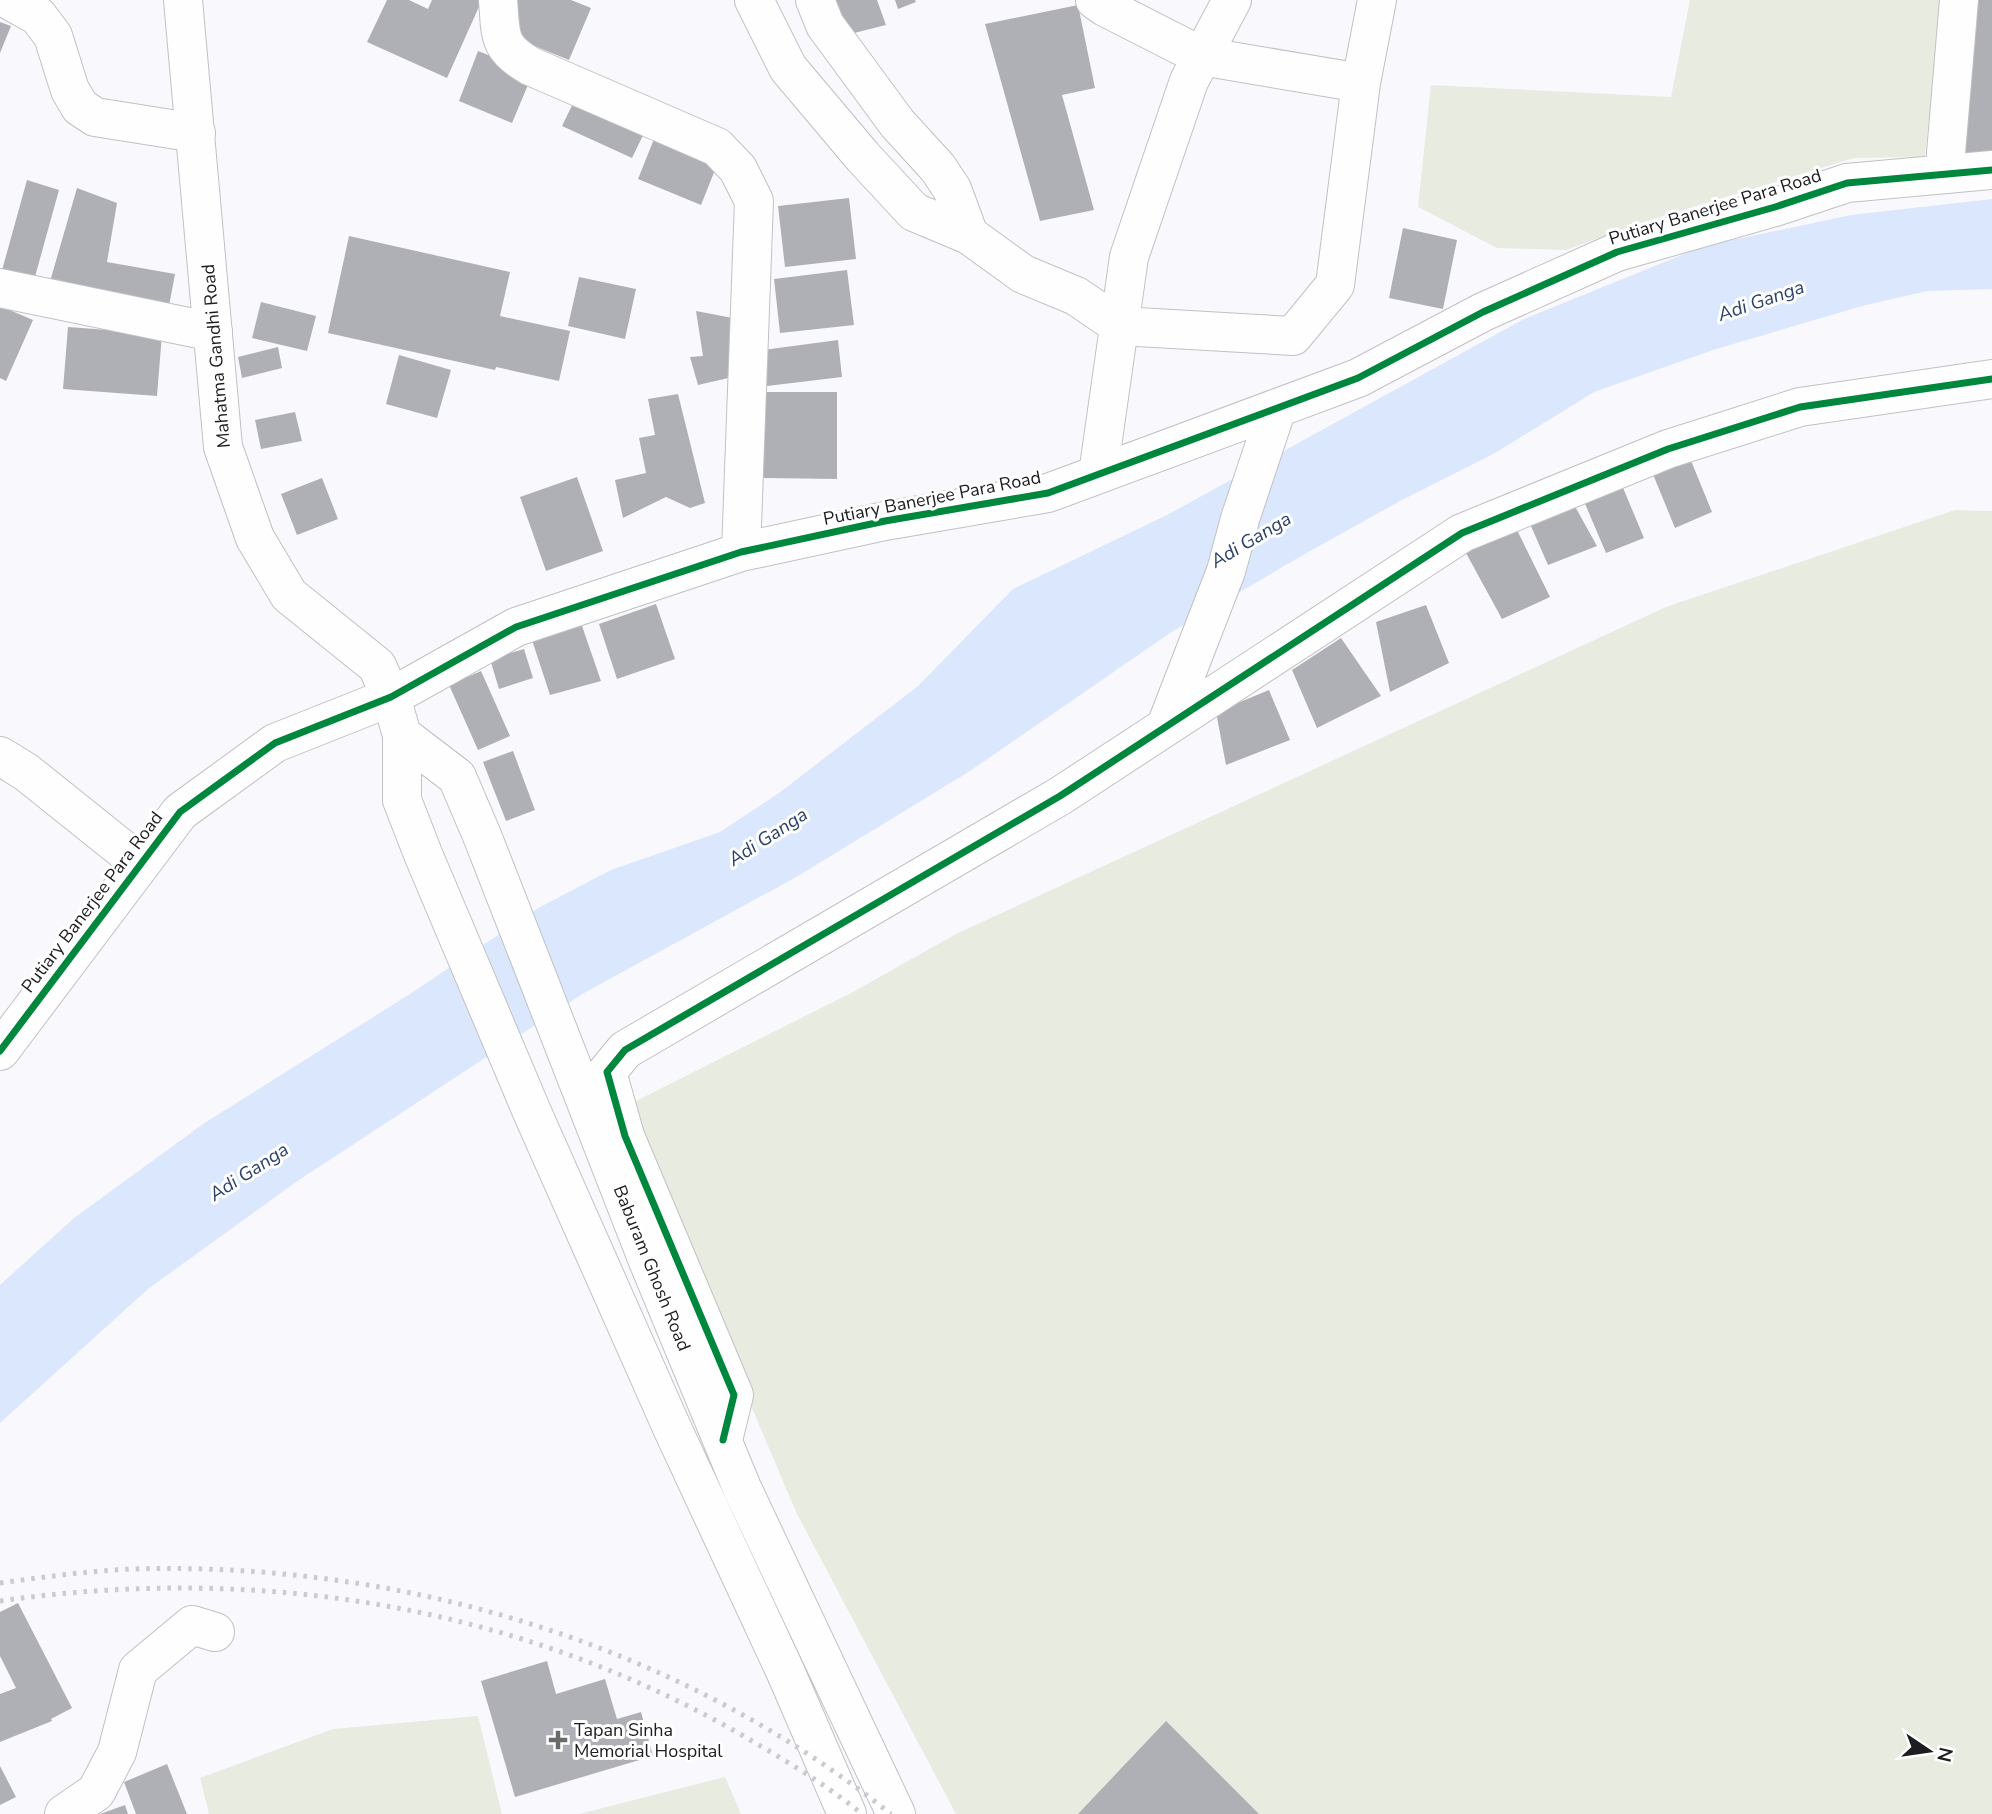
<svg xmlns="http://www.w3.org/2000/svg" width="1992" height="1814" font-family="'Nunito Sans',sans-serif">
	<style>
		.green { fill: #e7ebe0 }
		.water { fill: #dbe7fc }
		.building { fill: #afafb6 }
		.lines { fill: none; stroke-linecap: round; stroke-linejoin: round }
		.minor-casing { stroke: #c1c1c4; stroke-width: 40 }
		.major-casing { stroke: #c1c1c4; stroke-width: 40 }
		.minor { stroke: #fefeff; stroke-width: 38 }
		.major { stroke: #fefeff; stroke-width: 38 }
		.rail { stroke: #cbcbcc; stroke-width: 5; stroke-dasharray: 3.5 7; stroke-linecap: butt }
		.cycleway-casing { stroke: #fff; stroke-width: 11 }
		.cycleway { stroke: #00873e; stroke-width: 7 }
		.poi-dot { fill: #6a6a6d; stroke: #fff; stroke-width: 2.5 }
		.labels { text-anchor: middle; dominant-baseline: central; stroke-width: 6; stroke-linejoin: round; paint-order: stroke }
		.street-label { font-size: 18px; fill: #1d1d20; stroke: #fff }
		.poi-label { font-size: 18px; fill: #1d1d20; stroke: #fff; text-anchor: start }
		.water-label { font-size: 19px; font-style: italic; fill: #2c4269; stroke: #fff }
	</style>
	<rect width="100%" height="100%" fill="#f9f9fd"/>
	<path class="green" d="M1690 0H1941L1925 157 1854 158 1640 223 1566 250 1497 248 1418 207 1431 85 1671 97Z
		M1955 510 1992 511V1814H956L797 1514 624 1107 853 992 956 934 1666 607Z
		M478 1716 502 1814H209L200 1778 333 1729Z
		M725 1777 741 1814H579Z"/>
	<path class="water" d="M1992 199V289L1927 291 1862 306 1713 350 1594 392 1495 453 1400 501 1303 555 1170 633 970 771 798 876 584 993 296 1182 148 1289 0 1423V1285L74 1218 203 1124 413 992 540 907 611 870 720 832 779 793 918 686 1013 589 1167 515 1524 319 1704 246 1851 215Z"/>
	<path class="building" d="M387 0H409L428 9 432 0H482L447 78 367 42Z
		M518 0H571L591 8 569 60 505 34Z
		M835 0H877L886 25 846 35Z
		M895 0H915L916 2 898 9Z
		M1972 0H1992V156L1960 155Z
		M1078 5 1095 88 1062 95 1094 210 1040 221 985 24Z
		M0 22 11 26 0 53Z
		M478 51 533 73 512 123 459 101Z
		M578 93 648 125 632 158 562 126Z
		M656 134 719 160 701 205 638 179Z
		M27 180 59 190 33 284 1 274Z
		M77 188 117 203 107 262 175 274 169 306 49 285Z
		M849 198 856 259 785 267 778 206Z
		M1403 228 1457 240 1443 309 1389 298Z
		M349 236 510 272 500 316 570 331 559 381 496 367 495 370 328 333Z
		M847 270 854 325 780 333 774 279Z
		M579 277 636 289 625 339 568 326Z
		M261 302 316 316 307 351 252 338Z
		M0 306 33 320 6 381 0 378Z
		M696 311 743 320 737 376 698 385 690 357 703 356Z
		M68 327 162 334 157 396 63 389Z
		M838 340 842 377 767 386 763 350Z
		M278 347 282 368 242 378 238 357Z
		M399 355 451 370 437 418 386 404Z
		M763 392H837V479L763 478Z
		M678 394 705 503 690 508 666 497 623 518 615 480 646 473 639 438 655 435 648 399Z
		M295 412 302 441 261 449 255 420Z
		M1687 451 1712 512 1675 528 1650 467Z
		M577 477 603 551 546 571 520 497Z
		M322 478 338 519 297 535 281 494Z
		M1621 483 1644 538 1606 553 1583 499Z
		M1572 501 1597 546 1548 565 1527 517Z
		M1515 526 1550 597 1502 619 1466 553Z
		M656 604 675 659 617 679 599 624Z
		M1426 605 1449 663 1390 692 1376 622Z
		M581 623 601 681 550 695 532 640Z
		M1341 638 1381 696 1317 728 1292 670Z
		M524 649 533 678 499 689 490 659Z
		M481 671 510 736 478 750 449 685Z
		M1269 690 1290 740 1226 765 1216 712Z
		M513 751 535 810 506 821 483 762Z
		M18 1603 72 1708 51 1719 52 1721 0 1742V1694L16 1688 0 1656V1612Z
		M547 1661 556 1694 605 1679 617 1719 641 1712 653 1756 515 1797 481 1681Z
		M1166 1721 1259 1814H1078Z
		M167 1764 187 1814H136L124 1782Z
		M0 1766 16 1797 0 1805Z
		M125 1805 128 1814H100Z"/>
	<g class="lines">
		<defs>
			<path id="minor" d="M9 0 38 16 53 36 70 90 80 107 95 117 196 133
				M498 0C501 35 497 47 530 66L717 147 738 169 754 201 741 552
				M754 0 788 68 863 157 914 212 969 235 1023 274 1076 296 1120 326 1293 336 1335 285 1361 83 1377 0
				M815 0 825 25 897 123 938 168 952 189 969 235
				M1095 0 1105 7 1201 56 1361 83
				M1948 174 1946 153 1959 0
				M0 288 213 332
				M1098 474 1129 257 1189 81 1232 0
				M1166 726 1226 571 1240 519 1277 408
				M0 756 26 772 141 864
				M0 1051 180 812 275 743 391 697 516 627 741 552 885 521 1048 493 1358 378 1483 312 1617 252 1775 207 1847 183 1992 170
				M723 1440 734 1395 625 1136 607 1072 625 1050 1060 796 1462 533 1668 449 1800 407 1992 379
				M64 1814 96 1792 117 1752 138 1670 192 1625 215 1632"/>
			<path id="major" d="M183 0 223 447 255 538 289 595 377 666 391 697 402 735V800L423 854 532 1112 673 1430 786 1673 847 1814
				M402 735 457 777 483 838 648 1261 742 1488 896 1814"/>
		</defs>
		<use href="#minor" class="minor-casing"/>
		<use href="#major" class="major-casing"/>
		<use href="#minor" class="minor"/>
		<use href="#major" class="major"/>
		<path class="rail" d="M0 1583C44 1577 88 1571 132 1569 403 1561 678 1644 891 1814
			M0 1601C260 1564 518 1605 747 1738 786 1761 827 1785 862 1814"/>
		<defs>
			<path id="cycleway" d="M0 1051 180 812 275 743 391 697 516 627 741 552 885 521 1048 493 1358 378 1483 312 1617 252 1775 207 1847 183 1992 170
				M723 1440 734 1395 625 1136 607 1072 625 1050 1060 796 1462 533 1668 449 1800 407 1992 379"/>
		</defs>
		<use href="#cycleway" class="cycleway-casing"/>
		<use href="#cycleway" class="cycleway"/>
	</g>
	<path class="poi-dot" d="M554.5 1729.5h7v7h7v7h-7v7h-7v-7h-7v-7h7z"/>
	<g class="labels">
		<g class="street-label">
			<text transform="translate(1715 207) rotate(-17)">Putiary Banerjee Para Road</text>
			<text transform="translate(216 356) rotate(-95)">Mahatma Gandhi Road</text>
			<text transform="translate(932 498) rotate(-11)">Putiary Banerjee Para Road</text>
			<text transform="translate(92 902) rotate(-53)">Putiary Banerjee Para Road</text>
			<text transform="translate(652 1268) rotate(68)">Baburam Ghosh Road</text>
		</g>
		<g class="poi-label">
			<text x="574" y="1730">Tapan Sinha<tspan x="574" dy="21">Memorial Hospital</tspan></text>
		</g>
		<g class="water-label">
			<text transform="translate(1761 301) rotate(-19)">Adi Ganga</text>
			<text transform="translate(1251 540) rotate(-31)">Adi Ganga</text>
			<text transform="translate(768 837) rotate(-33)">Adi Ganga</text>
			<text transform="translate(249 1172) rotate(-33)">Adi Ganga</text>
		</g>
	</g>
	<g transform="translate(1929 1751) rotate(103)" stroke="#ffffff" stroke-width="5" paint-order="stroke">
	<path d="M0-5L12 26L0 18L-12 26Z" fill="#1d1d20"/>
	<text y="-10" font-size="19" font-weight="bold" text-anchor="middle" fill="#1d1d20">N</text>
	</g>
</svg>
